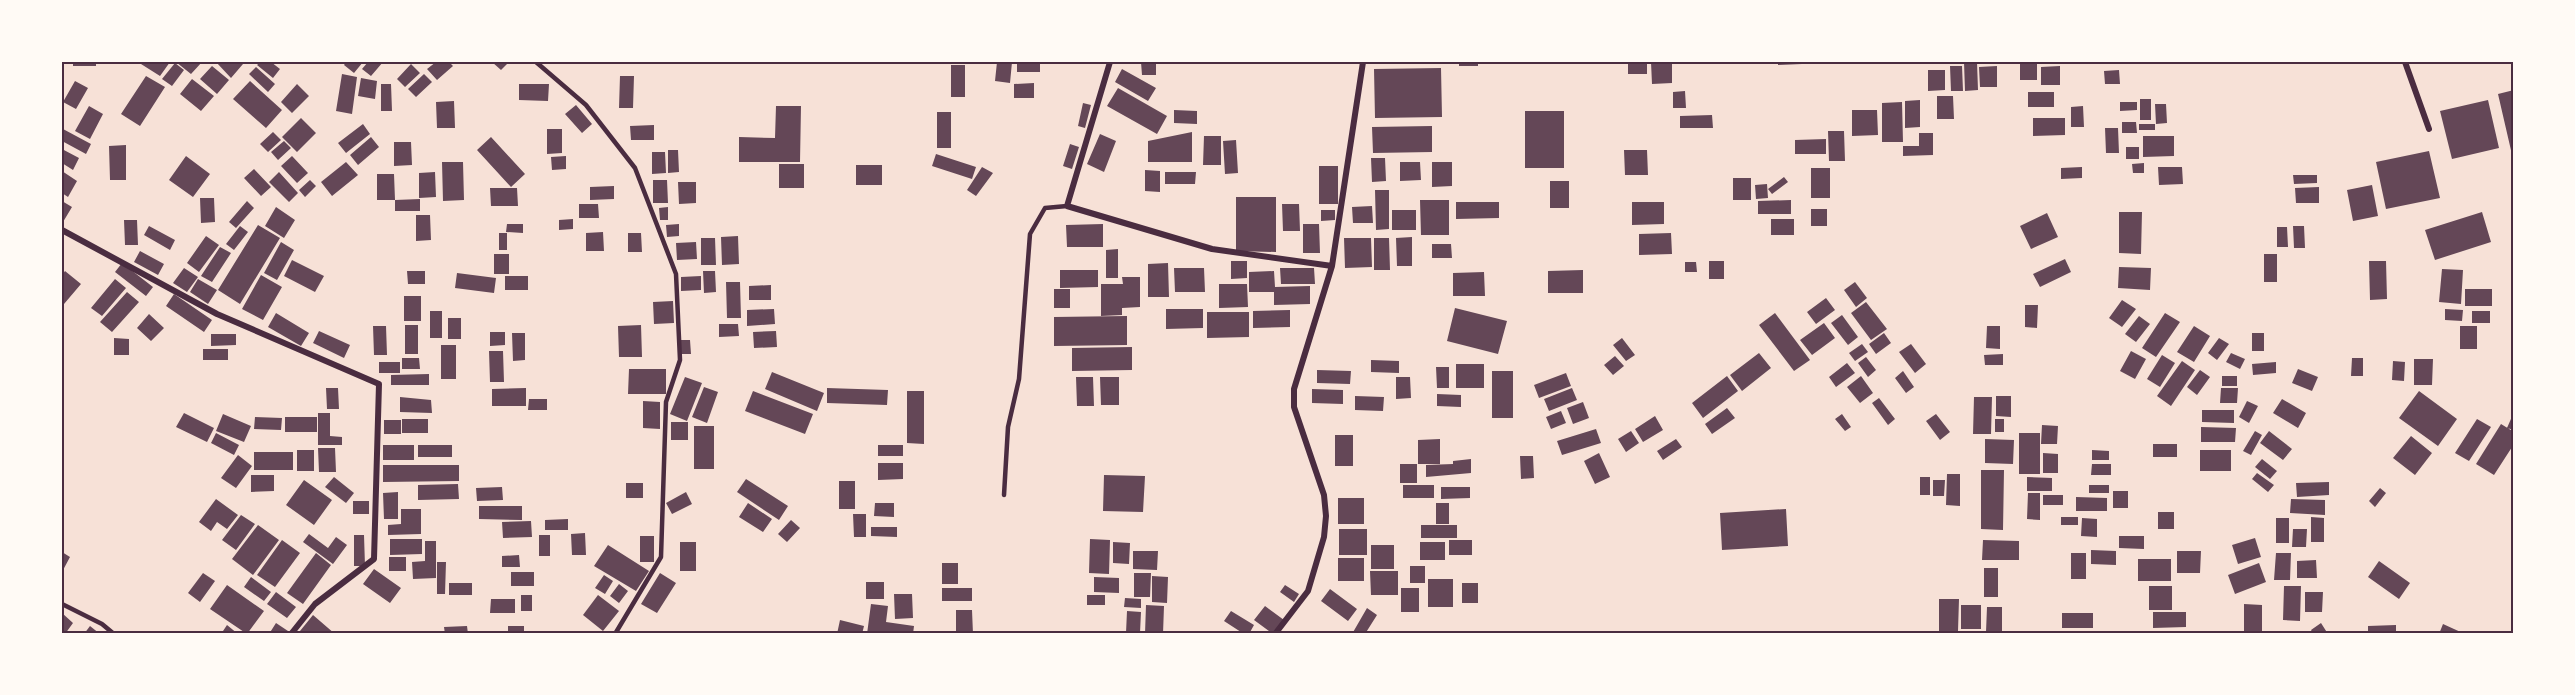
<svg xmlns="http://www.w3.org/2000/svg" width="2575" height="695" font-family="'Nunito Sans',sans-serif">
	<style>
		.building { fill: #644757 }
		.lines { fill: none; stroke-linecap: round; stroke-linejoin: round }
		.service { stroke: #4a2c40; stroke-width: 4.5 }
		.minor { stroke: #4a2c40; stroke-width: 6 }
		.neatline { fill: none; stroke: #4a2c40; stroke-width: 2 }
	</style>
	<rect width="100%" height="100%" fill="#f7e1d7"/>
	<path class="building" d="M73 62H96V66H73Z
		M143 62H170L160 76 141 64Z
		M176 62H202L191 74Z
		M216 62H240L243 64 231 78Z
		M260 62H271L280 69 273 78 257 65Z
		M346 62H363L354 73 344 65Z
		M368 62H383L371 76 362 69Z
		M436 62H449L453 66 437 80 427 69Z
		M492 62H509L501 70Z
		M997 62H1012L1010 83 995 81Z
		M1017 62H1040V72H1017Z
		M1141 62H1156V75H1142Z
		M1459 62H1478V66H1459Z
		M1480 62H1501V64H1480Z
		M1561 62H1585V64H1561Z
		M1628 62H1647V74H1628Z
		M1651 62H1672V83L1652 84Z
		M1778 62H1802V64L1778 65Z
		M1964 62H1977L1978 90 1965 91Z
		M2020 62H2037V80H2020Z
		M175 63 184 70 172 86 162 79Z
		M411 64 420 73 405 87 397 79Z
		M951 65H965V97H951Z
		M212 66 229 80 217 94 200 79Z
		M1950 66H1962L1963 91H1951Z
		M1997 66V87H1980L1979 67Z
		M2060 66V85H2041V67Z
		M256 67 275 84 268 92 249 74Z
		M1441 68 1442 117 1375 118 1374 69Z
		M1122 69 1156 88 1148 101 1115 82Z
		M1928 70H1945V90L1928 91Z
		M2119 70 2120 84H2105L2104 71Z
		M342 74 357 77 352 114 336 111Z
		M424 74 432 82 416 97 408 89Z
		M146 76 165 87 140 126 121 114Z
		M620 76H634L633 108H619Z
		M361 78 377 81 375 99 358 96Z
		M192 79 214 96 201 111 180 94Z
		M75 81 88 88 76 109 63 102Z
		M250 81 282 110 266 128 233 99Z
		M1034 83V98H1014V84Z
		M297 84 309 96 292 113 281 102Z
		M381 84H391L392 111H381Z
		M519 84H549L548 101 519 100Z
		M1118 88 1167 116 1157 134 1107 106Z
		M2514 90V159H2513L2498 94Z
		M1685 91 1686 108H1673V92Z
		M2028 92H2054V107H2028Z
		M1937 96H1953L1954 119H1937Z
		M2140 99H2151V120H2140Z
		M1920 100V127L1905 128V101Z
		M2488 100 2499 148 2452 159 2440 111Z
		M454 101 455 128H437L436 102Z
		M1902 102 1903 142H1882V103Z
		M2120 102H2137V110L2120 111Z
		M1083 103 1091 105 1085 128 1078 126Z
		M2155 104H2166L2167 123 2156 124Z
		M576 105 592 124 582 133 565 114Z
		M89 106 103 114 90 139 75 131Z
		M776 106H801L800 162H739V137L775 138Z
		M2083 106 2084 127H2071V107Z
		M1174 110 1197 111V124L1174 123Z
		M1852 110H1877L1878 135 1852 136Z
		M1525 111H1564V168H1525Z
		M937 112H951V148H937Z
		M1712 115 1713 128H1680V116Z
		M301 118 316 133 297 152 282 137Z
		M2033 118H2065V135L2033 136Z
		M2122 122H2136L2137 133H2122Z
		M363 124 370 134 346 153 338 143Z
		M2139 124H2155V130H2139Z
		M654 125V140H631L630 126Z
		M1432 126V152L1373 153 1372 127Z
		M2105 128H2118L2119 153H2106Z
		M63 129 91 144 86 154 62 141Z
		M547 129H562V153L547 154Z
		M1828 131H1844L1845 161H1829Z
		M273 132 281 140 268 152 260 144Z
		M1192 132V162H1148V141Z
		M1919 133H1933V155L1903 156V146H1919Z
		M1100 134 1116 141 1104 172 1087 164Z
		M1204 136H1221V165H1203Z
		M2143 136H2174V156L2143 157Z
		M371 137 379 147 358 165 350 155Z
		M491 137 525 174 511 187 477 150Z
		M1826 139V154H1795V140Z
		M1236 140 1238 173 1225 174 1223 141Z
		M284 141 291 148 278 160 271 152Z
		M394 142H411L412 165 394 166Z
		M1070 144 1079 147 1072 169 1063 166Z
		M126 145V180H110L109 146Z
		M2126 147H2139V159H2126Z
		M62 149 79 158 73 170 62 163Z
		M668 150H678L679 172 668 173Z
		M1624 150H1647L1648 175H1625Z
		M2429 151 2440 198 2386 209 2376 162Z
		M652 152H665L666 173 652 174Z
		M936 154 976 167 972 179 932 166Z
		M186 156 210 174 193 197 169 180Z
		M292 156 308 173 297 183 281 166Z
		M566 156V169L552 170 551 157Z
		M1371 158H1385L1386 181 1372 182Z
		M346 162 358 175 332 196 321 182Z
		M442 162H463L464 200 443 201Z
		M1400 162H1420L1421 180 1400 181Z
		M1432 162H1452V186L1432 187Z
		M2144 163V173H2133L2132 164Z
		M779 164H804V188H779Z
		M856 165H882V185H856Z
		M1319 166H1338V204H1319Z
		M982 167 993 173 976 196 967 190Z
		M2082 167V178L2061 179V168Z
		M2158 167H2182L2183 184 2159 185Z
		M1811 168H1830V198H1811Z
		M254 169 271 187 261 196 244 178Z
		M1145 170 1160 171V192L1145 191Z
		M62 171 77 181 68 197 62 193Z
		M279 172 298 193 289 202 269 182Z
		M435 172 436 197 419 198V173Z
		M1165 172H1196L1195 184H1165Z
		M377 174H394L395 200H377Z
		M2293 175H2317V183L2294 184Z
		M1784 177 1788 182 1772 194 1768 189Z
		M1733 178H1751V200H1733Z
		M310 180 316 186 305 197 299 190Z
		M653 180H667L668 203H653Z
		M1550 181H1569V208H1550Z
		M678 182H696V203L679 204Z
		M1767 184 1768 198 1756 199 1755 185Z
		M2372 185 2378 216 2353 221 2347 190Z
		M614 186V199L590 200V187Z
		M2319 187V203H2296L2295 188Z
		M490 188H517L518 206H491Z
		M1375 190H1389V229L1376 230Z
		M1236 197H1276V252L1236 251Z
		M200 198H214L215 222 201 223Z
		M420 199V211H395V200Z
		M1420 200H1449V235H1421Z
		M1791 200V214H1758V201Z
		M62 201 72 207 63 222 62 221Z
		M247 201 254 208 236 228 229 222Z
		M1456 202H1499V218L1456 219Z
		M1632 202H1664V224L1632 225Z
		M579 204H598L599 218H579Z
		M1282 204H1299L1300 231H1283Z
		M1372 206 1373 223H1353L1352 207Z
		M276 207 295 220 284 238 265 226Z
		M668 207V220H660L659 208Z
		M1811 209H1827V226H1811Z
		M1321 210H1335V220L1321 221Z
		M1392 210H1416V230H1392Z
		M2119 212H2142L2141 254 2119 253Z
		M2482 212 2491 242 2435 260 2425 230Z
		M2047 213 2058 237 2031 249 2020 226Z
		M416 215H430L431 240 416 241Z
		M573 219V229L559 230V220Z
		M1771 219H1794V235H1771Z
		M124 220H137L138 245H125Z
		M507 224H523V233L506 232Z
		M679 224V236L667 237 666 225Z
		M1103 224V247H1067L1066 225Z
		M1303 224H1319L1320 253H1303Z
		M258 225 280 238 240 304 218 290Z
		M149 226 175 240 170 250 144 235Z
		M240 226 248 232 234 250 226 244Z
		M2293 226H2304L2305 248H2294Z
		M2277 227H2287L2288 247H2277Z
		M603 232 604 251H586V233Z
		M499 233H507V250H499Z
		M628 233H641L642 252H628Z
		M1671 233 1672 254 1639 255V234Z
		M206 236 219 245 199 272 187 263Z
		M738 236 739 264 722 265 721 237Z
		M1412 237V266H1397L1396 238Z
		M701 238H715L716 265H701Z
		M1344 238H1371L1372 267 1345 268Z
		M1374 238H1389L1390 270H1374Z
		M281 242 294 250 277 280 264 273Z
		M696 242 697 259 677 260 676 243Z
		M1432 244H1451L1452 258H1432Z
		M220 247 231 253 212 282 201 276Z
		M1118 249V278H1106V250Z
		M140 251 164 264 158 275 134 262Z
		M494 254H509V274H494Z
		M2264 254H2277V282H2264Z
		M2065 259 2071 272 2040 287 2033 274Z
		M292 260 324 276 315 292 284 276Z
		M1231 261H1247V278L1231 279Z
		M1709 261H1724V279H1709Z
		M2369 261H2386L2387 299 2370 300Z
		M1685 262H1696L1697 272H1685Z
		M122 263 153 287 146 296 115 272Z
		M1168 263 1169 297H1148V264Z
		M2119 267 2151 268 2150 290 2118 288Z
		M184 268 198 277 187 292 173 283Z
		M1174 268H1204L1205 292H1175Z
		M1280 268H1314L1315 284H1281Z
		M2442 269 2463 270 2461 304 2439 302Z
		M1060 270H1098V287L1060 288Z
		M1583 270V293H1548V271Z
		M65 271 81 284 64 304 62 302V275Z
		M407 271H425V284H408Z
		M703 271H715L716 292 704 293Z
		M1274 271 1275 287 1310 286V304L1274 305V292H1249V272Z
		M1484 272 1485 296H1453V273Z
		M457 273 496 278 494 293 455 288Z
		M261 275 282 287 263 320 242 309Z
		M505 276H528V290H505Z
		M701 276V290L681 291V277Z
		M1122 277H1140V307L1122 308V315L1101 316V284H1123Z
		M115 279 126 288 102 316 91 308Z
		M198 279 217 290 208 304 190 292Z
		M726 282H740L741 318H727Z
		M1855 282 1867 298 1856 307 1844 290Z
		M1219 284H1247L1248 307 1219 308Z
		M771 285V300H749V286Z
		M1054 289H1070V308H1054Z
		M2465 289H2492V306H2465Z
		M127 292 139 302 112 332 100 322Z
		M174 294 212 320 204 332 166 306Z
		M404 296H421V321H404Z
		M1826 298 1835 310 1816 324 1807 312Z
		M2122 300 2136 309 2122 327 2109 318Z
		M673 301 674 323 654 324 653 302Z
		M1866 302 1887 329 1871 340 1851 313Z
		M2025 305H2038L2037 328 2025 327Z
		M1455 308 1507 321 1498 354 1447 341Z
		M774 309 775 324 747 326V310Z
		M1166 309H1203V328L1166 329Z
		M2445 309 2463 310 2462 321 2445 320Z
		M1290 310V327L1253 328V311Z
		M430 311H442V338H430Z
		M2472 311H2490V323H2472Z
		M1207 312H1249V337L1207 338Z
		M276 313 309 333 301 346 268 327Z
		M1775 313 1810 360 1794 371 1759 325Z
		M2165 313 2180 322 2156 357 2142 348Z
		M149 314 164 328 151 341 137 328Z
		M1842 315 1858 337 1848 345 1831 323Z
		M1127 316V345L1054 346V317Z
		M2139 316 2150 324 2136 342 2125 334Z
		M448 318H461V339H448Z
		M1824 323 1835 338 1812 355 1800 340Z
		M719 324H738L739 336 719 337Z
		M405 325H418V354H405Z
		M641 325 642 357H619L618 326Z
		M373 326H386L387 355H374Z
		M1987 326H2000V349L1986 348Z
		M2194 326 2210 336 2194 362 2177 352Z
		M2460 326H2477V349H2460Z
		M319 331 350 345 344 358 313 343Z
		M776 331 777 347 754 348 753 332Z
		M490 332H505V345L490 346Z
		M512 333H525V360L513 361Z
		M1884 333 1891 343 1876 354 1869 344Z
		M2252 333H2264V351H2252Z
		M211 334H236V345L211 346Z
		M114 338 129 339V355H114Z
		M1622 338 1635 355 1626 361 1613 345Z
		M2219 338 2229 344 2217 360 2208 353Z
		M681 340H690L691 354H681Z
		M1862 344 1868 352 1855 361 1849 353Z
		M1911 344 1926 364 1915 373 1899 352Z
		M441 345H456V379H441Z
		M1132 347V370L1072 371V348Z
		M203 349H228V360H203Z
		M489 351H503L504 382H490Z
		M2131 351 2146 359 2135 379 2120 371Z
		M1759 353 1771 368 1742 391 1730 375Z
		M2231 353 2245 359 2240 369 2226 362Z
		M2003 354V365H1985L1984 355Z
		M2162 355 2175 363 2160 387 2147 379Z
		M1615 356 1624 366 1613 375 1604 365Z
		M1866 357 1876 370 1868 377 1858 363Z
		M402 358H419L420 369H402Z
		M2352 358H2363V376H2351Z
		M2414 359H2433L2432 385H2414Z
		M1371 360 1399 361V373L1371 372Z
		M2182 361 2195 370 2171 406 2157 396Z
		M2393 361 2405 362 2404 381 2392 380Z
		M379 362H400V373H379Z
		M2276 362V373L2253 375 2252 364Z
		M1847 363 1855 373 1836 387 1829 377Z
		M1456 364H1484V388H1456Z
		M1436 367H1449V388H1437Z
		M629 369H666V394H628Z
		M2298 369 2318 377 2312 391 2292 383Z
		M1317 370 1351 371 1350 384 1317 383Z
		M2200 370 2210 377 2197 395 2187 387Z
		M1492 371H1513V418H1492Z
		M1903 371 1914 387 1906 393 1895 378Z
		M772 372 824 393 817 411 765 389Z
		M1566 373 1571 386 1539 398 1534 385Z
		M429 374V385H391V375Z
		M1727 376 1738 391 1703 418 1692 403Z
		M1861 376 1873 393 1860 403 1847 387Z
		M2222 376H2237V386H2222Z
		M685 377 702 383 687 421 670 414Z
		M1076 377H1093L1094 406H1077Z
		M1100 377H1119V405H1101Z
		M1396 377H1410L1411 398 1396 399Z
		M704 387 718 392 707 423 692 417Z
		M326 388H338L339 409H327Z
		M526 388V406H492V389Z
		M827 388 888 390 887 405 827 403Z
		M1572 388 1577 400 1549 411 1544 399Z
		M2221 388H2238L2237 403H2220Z
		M1312 389 1343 390V404L1312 403Z
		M753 391 813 414 805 434 745 411Z
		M907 391H924V444L907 443Z
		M2419 391 2457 419 2438 446 2399 418Z
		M1437 394 1461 395V407L1437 406Z
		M1355 396 1384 397 1383 411 1355 410Z
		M1996 396H2011V417L1996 416Z
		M400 397 431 400 432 413 400 412Z
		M1974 397H1992L1991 434H1973Z
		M1879 398 1895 419 1888 425 1872 403Z
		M529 399H547V410H528Z
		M2282 399 2306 413 2298 428 2273 413Z
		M643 401 660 402V429L643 428Z
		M2247 401 2258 406 2249 423 2239 417Z
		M1583 402 1589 418 1573 424 1567 408Z
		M1727 408 1735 418 1712 434 1705 424Z
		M2202 410H2234V423L2202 422Z
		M1561 411 1566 423 1551 429 1546 417Z
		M2514 412V430L2507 428Z
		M184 413 214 428 207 442 176 427Z
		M318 413H330V436L342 437V445H318Z
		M223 414 251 426 244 442 216 431Z
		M1842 414 1851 427 1845 431 1835 419Z
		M1936 414 1950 432 1940 440 1926 421Z
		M1655 416 1663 430 1643 442 1635 429Z
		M255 417 282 418 281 430 254 429Z
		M285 417H317V432H285Z
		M402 419H428V433H402Z
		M1995 419H2004V432H1995Z
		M2477 419 2491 427 2469 461 2455 453Z
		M384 420H401V434H384Z
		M671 422H688V440H671Z
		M2501 424 2514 432V444L2494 475 2476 464Z
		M2042 425 2058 426 2057 444H2041Z
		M694 426H714V469H694Z
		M2201 427 2236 428 2235 442H2201Z
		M1596 429 1601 443 1562 455 1557 441Z
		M1631 431 1639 443 1626 452 1618 439Z
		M2255 431 2262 435 2251 455 2243 451Z
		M2269 431 2292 449 2283 460 2260 443Z
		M216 433 239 445 234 455 211 443Z
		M2019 433H2040V474H2019Z
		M1335 435H1353V466H1335Z
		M2411 436 2432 453 2415 475 2393 458Z
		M1440 439V464H1418V440Z
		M1676 439 1682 447 1663 460 1657 451Z
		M1985 439 2014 440 2013 464 1985 463Z
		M2153 444H2177V457H2153Z
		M383 445H414V460H383Z
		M418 445H452V457H418Z
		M878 445H903V456H878Z
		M318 448H335L336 472H319Z
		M297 450H314V471H297Z
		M2092 450 2109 451V460H2092Z
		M2200 450H2231V471H2200Z
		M254 452H293V470H254Z
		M1599 453 1610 477 1595 484 1584 461Z
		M2043 453 2058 454V473H2043Z
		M238 455 252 466 236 488 221 478Z
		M1520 456H1533L1534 478 1521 479Z
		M1471 459V473L1426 477V465L1453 464V461Z
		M2262 459 2277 471 2270 479 2255 467Z
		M878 463H903V479L878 480Z
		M1400 464H1417V483H1400Z
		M2092 464H2111V475H2091Z
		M383 465H459V481L383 482Z
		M1981 470H2004L2003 530 1981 529Z
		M2257 473 2274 485 2268 492 2252 479Z
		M1947 474H1960V506L1946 505Z
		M251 475H274V491L251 492Z
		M1104 475 1145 476 1143 512 1103 511Z
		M334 477 354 493 346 503 325 487Z
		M1920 477H1930V495H1920Z
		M2027 477 2052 478V491H2027Z
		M746 479 788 506 779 520 737 492Z
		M304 480 332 500 314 525 286 505Z
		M1933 480H1945L1944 496H1933Z
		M839 481H855V509H839Z
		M2329 482V495L2297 497 2296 483Z
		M626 483H643V498H626Z
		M458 484 459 499 418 500V485Z
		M1403 485H1434V498H1403Z
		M2089 485H2109V493H2089Z
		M502 487 503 500 477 501 476 488Z
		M1441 487H1470V498L1441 499Z
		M2380 488 2386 493 2375 507 2369 501Z
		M2113 491H2128V508H2113Z
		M398 492V519H384L383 493Z
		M686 492 692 504 672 514 666 503Z
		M2028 493H2040V520L2027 519Z
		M2043 495H2063V505H2043Z
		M2076 497 2107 498V511H2076Z
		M1338 498H1364V524H1338Z
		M216 499 238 515 227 529 217 522 211 531 199 522Z
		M2291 499 2325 500V515L2290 513Z
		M353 501H369V514H353Z
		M748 503 772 519 763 532 739 517Z
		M875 503H894V517L874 516Z
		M1436 503H1449V524H1436Z
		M479 506H522V520L479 519Z
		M401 509H421V534L388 535V525L401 524Z
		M1786 509 1788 546 1722 550 1720 513Z
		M2158 512H2174V529H2158Z
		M853 514H866V537H854Z
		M241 515 255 524 236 550 222 540Z
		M2061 517H2078V525H2061Z
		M2311 517 2324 518V542H2311Z
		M2082 518 2097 519V537L2081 536Z
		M2276 518H2289V543H2276Z
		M568 519V530H545V520Z
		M791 520 800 528 787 542 778 534Z
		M531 521 532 537 503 538 502 522Z
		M258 525 279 540 253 575 232 559Z
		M1421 525H1457V538H1421Z
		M871 527H897V537L871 536Z
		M1339 529H1367V555H1339Z
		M2293 529H2307L2306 547H2292Z
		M585 533 586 555H572L571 534Z
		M309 534 328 548 336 537 347 545 333 564 303 542Z
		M354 535H364L365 566H354Z
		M539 535H550V556H539Z
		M640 536H654V562H640Z
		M2119 536H2144V549L2119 548Z
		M2255 538 2261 557 2238 564 2232 545Z
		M390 539H422V554L390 555Z
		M1090 539 1110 540 1109 574 1089 573Z
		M282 540 300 553 275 587 257 575Z
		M1449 540H1472V555H1449Z
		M1983 540 2019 541V560H1982Z
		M425 541H436V578L413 579 412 562 425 561Z
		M680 542H696V571H680Z
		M1113 542 1130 543 1129 564 1113 563Z
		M1420 542H1445V560H1420Z
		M608 545 649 571 636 591 594 566Z
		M1371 545H1394V569H1371Z
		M2091 550 2116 551V565L2091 564Z
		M1133 551H1158L1157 570 1133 569Z
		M2177 551H2201L2200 573H2177Z
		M62 552 70 557 62 572Z
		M316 553 331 565 303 604 287 593Z
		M2071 553H2086V579H2071Z
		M2276 553H2291L2290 580H2274Z
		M519 555 520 567H502V556Z
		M389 557H406V571H389Z
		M1338 558H1364V581H1338Z
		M2138 559H2171V581H2138Z
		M2316 560 2317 578H2297V561Z
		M2379 561 2410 583 2399 599 2368 577Z
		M437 562H446L445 594H437Z
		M942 563H958V584H942Z
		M2259 563 2266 582 2235 594 2228 575Z
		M1410 566H1425V583H1410Z
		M1984 568H1998V597H1984Z
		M374 569 401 588 390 603 363 584Z
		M1370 571H1398V595H1371Z
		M511 572H534V586H511Z
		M203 573 215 581 200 602 188 593Z
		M660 573 676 583 657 613 641 604Z
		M1134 573H1151L1150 597H1134Z
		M604 575 613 581 605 594 595 588Z
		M1152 576 1168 577 1167 603 1152 602Z
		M251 577 271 592 264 601 244 587Z
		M1094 577 1119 578V593L1094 592Z
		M1428 579H1453V607H1428Z
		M866 582H884V599H866Z
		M449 583H472V595H449Z
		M1462 583H1478V603H1462Z
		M619 584 628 591 619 603 610 596Z
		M227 585 264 611 247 634 210 609Z
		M1285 585 1299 594 1294 602 1280 592Z
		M2149 586H2172V610H2149Z
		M2284 586H2301L2300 621 2283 620Z
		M942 588H972V601H942Z
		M1401 588H1419V612H1401Z
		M1330 589 1357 609 1348 621 1321 601Z
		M276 592 296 607 287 618 267 604Z
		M2305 592H2323L2322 612H2305Z
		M894 594H912L913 618 895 619Z
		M521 595H532V611H521Z
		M598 595 619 611 603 631 583 615Z
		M1087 595H1105V605H1087Z
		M1125 598 1141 599V608L1124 607Z
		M491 599H515V613H490Z
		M1939 599H1959L1958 631H1939Z
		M871 604 888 606 886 622 914 626 913 634H867Z
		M2244 604 2262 605V633L2244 632Z
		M1146 605 1164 606 1163 634H1145Z
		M1961 605H1981V629H1961Z
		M1265 606 1284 620 1273 634 1254 620Z
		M1987 607H2002V633L1986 632Z
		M1367 608 1377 615 1365 634H1352Z
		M956 610H972L973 634H956Z
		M1127 611 1141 612 1140 633H1126Z
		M1231 611 1254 625 1249 634H1244L1224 621Z
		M2153 612H2186V627L2153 628Z
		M62 613 73 623 65 634H62Z
		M2062 613H2093V628H2062Z
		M313 615 335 634H303L300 631Z
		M840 620 864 626 862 634H837Z
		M276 623 288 631 287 634H269Z
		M2321 623 2328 634H2313L2311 630Z
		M2443 624 2465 634H2439Z
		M227 625 238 634H221Z
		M2396 625V634H2368V626Z
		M90 626 100 634H84Z
		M467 626 468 634H445L444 627Z
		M508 626H524V634H508Z"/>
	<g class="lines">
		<path class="service" d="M536 62 586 105 635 168 676 274 680 360 666 402 661 557 615 634
			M1004 495 1008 427 1019 379 1030 234 1045 208 1067 206
			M62 604 102 624 114 634"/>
		<path class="minor" d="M1110 62 1067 206 1212 249 1332 266
			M2405 62 2429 129
			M62 230 217 314 379 384 374 559 315 604 291 634
			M1275 634 1308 591 1324 537 1326 516 1324 495 1294 407V389L1332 266 1363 62"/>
	</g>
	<rect width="2575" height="695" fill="none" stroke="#fffaf5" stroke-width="126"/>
	<rect x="63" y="63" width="2449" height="569" class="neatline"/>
</svg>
